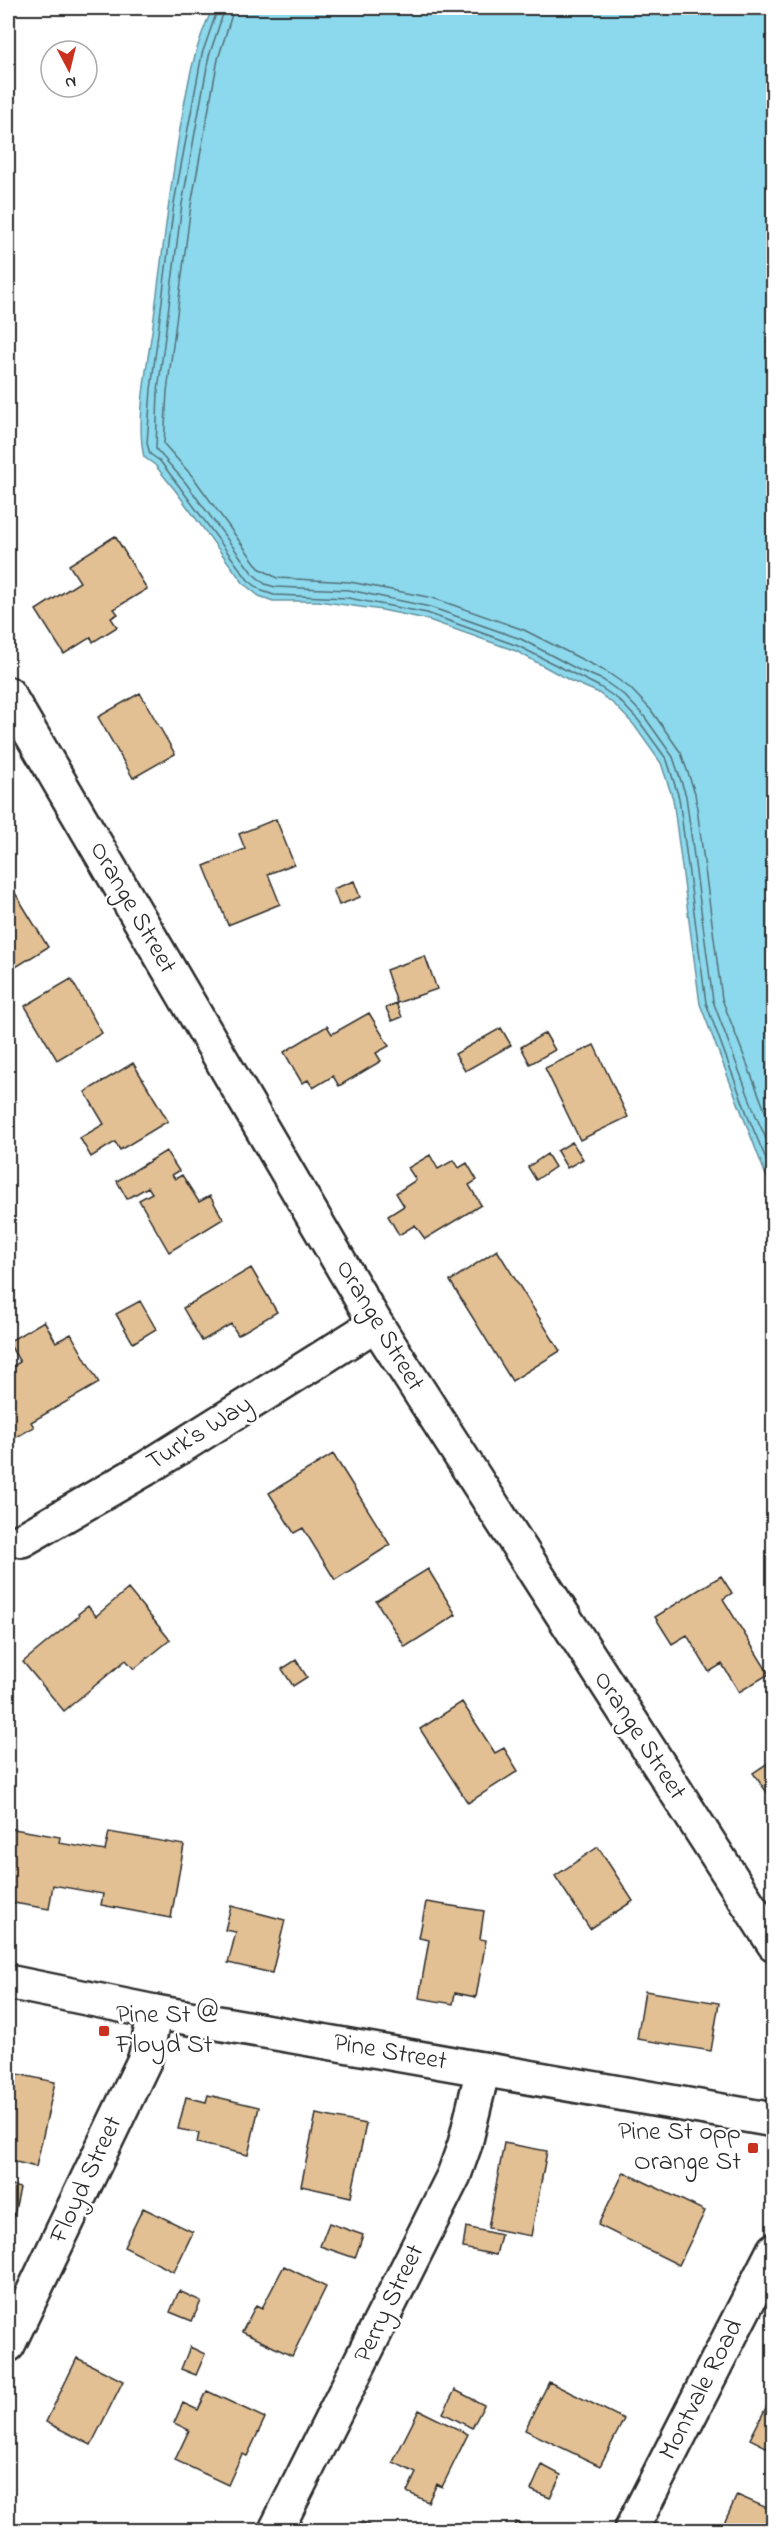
<svg xmlns="http://www.w3.org/2000/svg" width="781" height="2538" font-family="'Indie Flower',sans-serif">
	<style>
		.water { fill: #8cd8ec; stroke: #65939f; stroke-width: 1.5 }
		.lines { fill: none; stroke-linecap: round; stroke-linejoin: round }
		.shore { stroke: #527078; stroke-width: 1.5 }
		.building { fill: #e2c094; stroke: #2b2b2b; stroke-width: 1.5 }
		.minor-casing { stroke: #2b2b2b; stroke-width: 38 }
		.tertiary-casing { stroke: #2b2b2b; stroke-width: 38 }
		.minor { stroke: #fff; stroke-width: 33 }
		.tertiary { stroke: #fff; stroke-width: 33 }
		.poi-dot { fill: #c8321e; stroke: #fff; stroke-width: 2 }
		.labels { text-anchor: middle; dominant-baseline: central; stroke-width: 5; stroke-linejoin: round; paint-order: stroke }
		.street-label { font-size: 26px; fill: #2b2b2b; stroke: #fff }
		.poi-label { font-size: 26px; fill: #2b2b2b; stroke: #fff; text-anchor: start }
	</style>
	<rect width="100%" height="100%" fill="#fff"/>
	<filter id="ink" filterUnits="userSpaceOnUse"><feTurbulence type="fractalNoise" baseFrequency=".0167" numOctaves="2"/><feDisplacementMap in="SourceGraphic" scale="12" xChannelSelector="R" yChannelSelector="G"/><feConvolveMatrix kernelMatrix="1 2 1 2 8 2 1 2 1" color-interpolation-filters="sRGB"/></filter>
	<g filter="url(#ink)">
		<path class="water" d="M213 8H773L774 1183 770 1186 700 1004 673 799 661 763 634 725 615 705 597 692 571 681 516 651 426 619 382 610 318 601H273L259 596 244 584 175 490 155 465 144 457C135 419 149 357 154 317 162 256 169 196 179 135 186 93 193 47 213 8Z"/>
		<g class="lines">
			<path class="shore" d="M218 8 202 54 174 203 151 390 147 443 150 454 160 461 179 486 248 580 262 591 274 595 348 598 427 613 518 646 600 687 619 700 639 721 667 760 679 798 706 1003 749 1119 774 1178
				M225 8 209 56 182 204 158 391 156 449 185 482 253 574 265 584 275 587 349 590 430 607 521 639 577 669 603 680 624 695 644 716 673 757 686 796 713 1001 756 1116 774 1157
				M234 8 218 59 191 205 167 392 164 444 193 477 259 568 277 578 350 582 433 598 524 630 607 672 630 688 651 710 681 753 695 793 722 999 774 1134"/>
		</g>
		<path class="building" d="M115 536 147 589 114 609 118 614 111 618 117 627 93 642 91 637 64 654 36 610 80 582 69 565Z
			M140 693 175 754 133 778 98 717Z
			M276 819 294 864 268 874 280 904 228 925 204 866 245 849 239 834Z
			M354 881 360 897 339 905 333 889Z
			M12 888 48 947 8 972V891Z
			M425 956 437 989 397 1003 386 970Z
			M71 979 102 1033 57 1060 25 1006Z
			M396 1003 402 1017 392 1021 386 1008Z
			M369 1013 389 1046 376 1053 381 1061 339 1086 333 1076 313 1088 308 1080 302 1083 284 1052 327 1026 332 1034Z
			M501 1028 511 1045 465 1071 455 1054Z
			M545 1033 555 1050 530 1064 521 1047Z
			M594 1045 628 1117 580 1140 545 1068Z
			M133 1063 168 1121 120 1150 115 1142 91 1157 80 1138 104 1124 85 1092Z
			M572 1142 583 1159 567 1168 557 1151Z
			M166 1151 179 1171 172 1175 175 1179 182 1175 199 1202 210 1196 223 1219 169 1252 139 1200 152 1193 148 1187 127 1199 117 1181Z
			M547 1154 555 1167 536 1180 528 1167Z
			M430 1155 438 1169 454 1160 459 1168 467 1163 477 1180 469 1185 481 1205 425 1239 415 1225 399 1235 388 1216 404 1206 396 1193 416 1180 408 1168Z
			M497 1250 560 1351 512 1381 450 1281Z
			M251 1268 277 1312 238 1335 231 1324 202 1341 183 1308Z
			M140 1301 156 1329 133 1343 116 1314Z
			M44 1321 56 1342 71 1334 99 1383 31 1422 34 1427 8 1442V1369L20 1362 8 1342Z
			M333 1454 390 1545 335 1580 303 1528 294 1533 269 1493Z
			M428 1569 456 1615 405 1647 376 1601Z
			M721 1576 732 1593 723 1599 769 1674 739 1692 722 1664 709 1672 687 1635 672 1644 655 1617Z
			M128 1589 170 1640 134 1669 126 1660 64 1711 23 1662 79 1616 78 1614 88 1606 96 1616Z
			M296 1660 307 1677 293 1686 282 1669Z
			M462 1702 495 1753 504 1748 518 1771 468 1803 420 1729Z
			M774 1759V1802L753 1773Z
			M8 1828 60 1837 59 1843 105 1851 109 1832 184 1845 171 1918 101 1905 103 1894 53 1885 49 1909 8 1902Z
			M598 1847 633 1901 590 1929 555 1876Z
			M426 1902 484 1911 480 1939 486 1940 476 1997 455 1993 453 2004 419 1998 429 1940 419 1938Z
			M231 1906 285 1920 272 1973 228 1963 236 1932 225 1930Z
			M645 1991 719 2003 711 2051 637 2039Z
			M8 2072 55 2082 36 2167 8 2160Z
			M208 2095 259 2107 248 2155 197 2143 199 2133 178 2129 186 2097 206 2102Z
			M316 2114 366 2124 351 2197 301 2186Z
			M504 2143 547 2151 531 2236 488 2228Z
			M624 2172 705 2211 679 2265 598 2225Z
			M8 2185 20 2188 12 2224 8 2223Z
			M143 2208 193 2232 174 2272 124 2247Z
			M329 2223 363 2235 355 2258 320 2246Z
			M466 2227 501 2235 496 2255 463 2248Z
			M284 2266 326 2287 292 2356 242 2332 256 2305 262 2308Z
			M179 2291 201 2301 192 2321 170 2312Z
			M190 2347 205 2354 196 2375 181 2369Z
			M77 2358 123 2381 91 2445 46 2422Z
			M549 2382 624 2419 600 2466 525 2430Z
			M455 2390 484 2405 472 2428 443 2413Z
			M207 2391 265 2418 247 2456 242 2454 228 2485 175 2460 189 2430 174 2423 183 2403 198 2410Z
			M774 2392V2451L750 2439Z
			M419 2410 468 2434 442 2487 437 2484 428 2502 407 2492 416 2473 393 2462Z
			M542 2465 561 2475 550 2498 531 2490Z
			M737 2495 774 2511 772 2530H721Z
			M362 2522 379 2530H357Z
			M516 2522 534 2530H512Z"/>
		<g class="lines">
			<defs>
				<path id="minor" d="M8 694 376 1324 774 1944
					M22 1540 145 1469 376 1324
					M8 2345 145 2059 155 2012
					M276 2530 454 2175 465 2144 483 2069
					M631 2530 774 2250"/>
				<path id="tertiary" d="M8 1982 155 2012 774 2120"/>
			</defs>
			<use href="#minor" class="minor-casing"/>
			<use href="#tertiary" class="tertiary-casing"/>
			<use href="#minor" class="minor"/>
			<use href="#tertiary" class="tertiary"/>
		</g>
	</g>
	<g class="poi-dot">
		<rect x="98" y="2025" width="12" height="12" rx="3"/>
		<rect x="747" y="2142" width="12" height="12" rx="3"/>
	</g>
	<g class="labels">
		<g class="street-label">
			<text transform="translate(132 908) rotate(60)">Orange Street</text>
			<text transform="translate(379 1326) rotate(59)">Orange Street</text>
			<text transform="translate(200 1434) rotate(-32)">Turk's Way</text>
			<text transform="translate(639 1736) rotate(57)">Orange Street</text>
			<text transform="translate(390 2053) rotate(10)">Pine Street</text>
			<text transform="translate(87 2180) rotate(-65)">Floyd Street</text>
			<text transform="translate(390 2304) rotate(-64)">Perry Street</text>
			<text transform="translate(702 2390) rotate(-63)">Montvale Road</text>
		</g>
		<g class="poi-label">
			<text x="116" y="2016">Pine St @<tspan x="116" dy="30">Floyd St</tspan></text>
			<text x="741" y="2133" text-anchor="end">Pine St opp<tspan x="741" dy="30">Orange St</tspan></text>
		</g>
	</g>
	<rect width="781" height="2538" fill="none" stroke="#fff" stroke-width="30"/>
	<rect x="15" y="15" width="751" height="2508" fill="none" stroke="#2b2b2b" stroke-width="2" filter="url(#ink)"/>
	<g transform="translate(69 69) rotate(173)"><circle r="28" fill="#ffffff" stroke="#aaaaaa" stroke-width="1.5"/>
	<path d="M0-4.5L10 22L0 15L-10 22Z" fill="#c8321e"/>
	<text y="-9" font-size="16" font-weight="bold" text-anchor="middle" fill="#2b2b2b">N</text>
	</g>
</svg>
